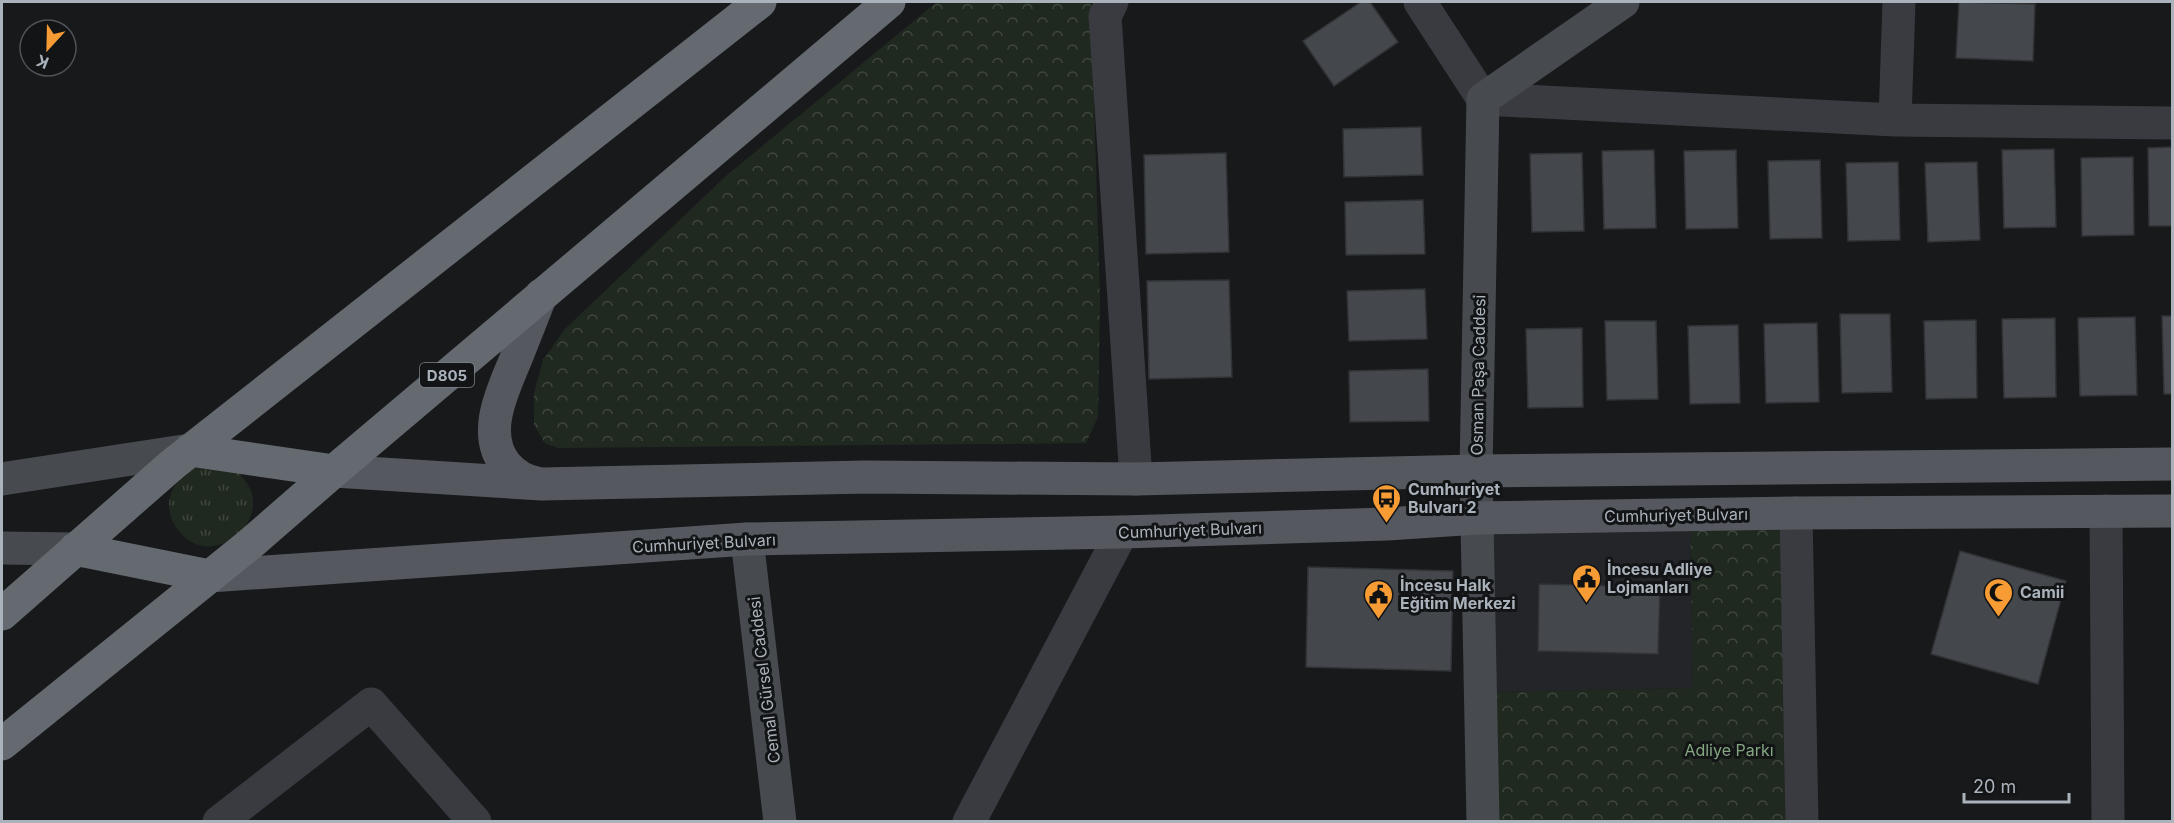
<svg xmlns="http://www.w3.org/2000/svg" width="2174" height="823" font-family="Inter,sans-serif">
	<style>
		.built { fill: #242528 }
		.grass { fill: url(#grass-tufts) }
		.forest { fill: url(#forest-crowns) }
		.building { fill: #44474b; stroke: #323337; stroke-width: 1.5 }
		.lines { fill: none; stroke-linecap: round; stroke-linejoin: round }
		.street { stroke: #393b40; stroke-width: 33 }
		.secondary { stroke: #474b50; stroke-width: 33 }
		.primary { stroke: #55595f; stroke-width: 33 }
		.highway { stroke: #656a71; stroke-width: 33 }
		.labels { text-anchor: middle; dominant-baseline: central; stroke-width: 6; stroke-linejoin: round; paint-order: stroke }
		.shield { fill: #131416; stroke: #7d838a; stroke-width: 1.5 }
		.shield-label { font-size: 15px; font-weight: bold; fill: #aab2bb }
		.street-label { font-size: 16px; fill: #aab2bb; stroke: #131416 }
		.poi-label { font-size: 16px; font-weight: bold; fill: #aab2bb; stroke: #131416; text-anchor: start }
		.park-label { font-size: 16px; fill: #84a681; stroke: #131416 }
	</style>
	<defs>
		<pattern id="grass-tufts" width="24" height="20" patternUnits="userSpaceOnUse" patternTransform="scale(1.5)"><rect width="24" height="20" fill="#202920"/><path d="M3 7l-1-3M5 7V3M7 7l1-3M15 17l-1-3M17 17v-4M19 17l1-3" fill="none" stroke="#3e463e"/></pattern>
		<pattern id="forest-crowns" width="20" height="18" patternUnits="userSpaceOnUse" patternTransform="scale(1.5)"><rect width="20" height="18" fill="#202920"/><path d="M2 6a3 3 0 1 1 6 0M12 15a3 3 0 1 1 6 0" fill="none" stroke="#3e463e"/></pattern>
	</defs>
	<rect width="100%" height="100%" fill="#18191b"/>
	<path class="built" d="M1690 514 1693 688 1481 692 1478 518Z"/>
	<path class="grass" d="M193 466C204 466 218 464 230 467 236 469 242 476 246 482 272 517 221 565 187 539 180 533 174 526 171 517 164 494 177 481 193 466Z"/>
	<path class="forest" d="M937 2H1091L1100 299 1098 417 1086 443 558 448 545 443 534 425V393L543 360 565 329 726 176Z
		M1796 513 1802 821H1483L1481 692 1693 688 1690 514Z"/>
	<path class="building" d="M1361 2H1370L1398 42 1334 86 1303 41Z
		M1959 2 2035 4 2033 61 1956 58Z
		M1421 127 1423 175 1344 177 1343 129Z
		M2172 147V226H2149L2148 148Z
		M2054 149 2056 227 2004 228 2002 150Z
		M1654 150 1656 228 1604 229 1602 151Z
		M1736 150 1738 228 1686 229 1684 151Z
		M1226 153 1229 252 1146 254 1144 155Z
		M1582 153 1584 231 1532 232 1530 154Z
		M2133 157 2134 235 2082 236 2081 158Z
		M1820 160 1822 238 1770 239 1768 161Z
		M1898 162 1900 240 1848 241 1846 163Z
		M1977 162 1980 240 1928 242 1925 163Z
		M1423 200 1425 254 1346 255 1345 202Z
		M1229 280 1232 377 1149 379 1147 281Z
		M1425 289 1427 339 1349 341 1347 291Z
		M1840 314H1890L1892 392 1842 393Z
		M2162 316H2172V394H2164Z
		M2135 317 2137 395 2080 396 2078 318Z
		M2055 318 2056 397 2004 398 2002 319Z
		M1976 320 1977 398 1926 399 1924 321Z
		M1605 321H1656L1658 399 1607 400Z
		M1817 323 1819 402 1766 403 1764 324Z
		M1738 325 1740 403 1690 404 1688 326Z
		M1582 328 1583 407 1528 408 1526 329Z
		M1428 369 1429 421 1350 422 1349 371Z
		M1960 551 2066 581 2038 684 1931 654Z
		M1308 567 1453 571 1451 671 1306 667Z
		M1539 584 1660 587 1658 654 1538 651Z"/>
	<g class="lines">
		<path class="street" d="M1112 2 1105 16 1136 479
			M1420 2 1483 99 1895 120 2172 123
			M1895 120 1899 2
			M2106 511 2108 822
			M1796 513 1802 822
			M219 822 371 704 475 822
			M969 822 1122 532"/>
		<path class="secondary" d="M2 479 190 450
			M747 539 780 822
			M2 548 75 549
			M1483 822 1476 471 1483 99 1623 2"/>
		<path class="primary" d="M334 471 542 484 866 477 1136 479 1476 471 2172 464
			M537 483C524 481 515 475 506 465 480 433 504 388 517 356 525 336 533 316 541 295
			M209 576 747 539 1122 532 1387 524 1478 518 1796 513 2172 511"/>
		<path class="highway" d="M190 450 334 471
			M75 549 209 576
			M2 614 173 464 760 2
			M2 744 250 544 334 471 889 2"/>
	</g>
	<defs>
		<symbol id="bus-pin" viewBox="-11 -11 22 30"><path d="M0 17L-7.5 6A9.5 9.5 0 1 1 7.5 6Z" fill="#f79b34" stroke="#131416"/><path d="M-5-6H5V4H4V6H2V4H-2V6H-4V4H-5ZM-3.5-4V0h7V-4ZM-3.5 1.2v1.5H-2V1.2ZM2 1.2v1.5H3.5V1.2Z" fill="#111"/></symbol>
		<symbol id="civic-pin" viewBox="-11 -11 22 30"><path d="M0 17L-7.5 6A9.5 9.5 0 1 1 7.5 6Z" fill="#f79b34" stroke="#131416"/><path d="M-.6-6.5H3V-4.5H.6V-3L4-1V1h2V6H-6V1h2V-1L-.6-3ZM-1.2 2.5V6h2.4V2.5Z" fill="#111"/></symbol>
		<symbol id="mosque-pin" viewBox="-11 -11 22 30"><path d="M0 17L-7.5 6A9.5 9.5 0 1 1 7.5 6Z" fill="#f79b34" stroke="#131416"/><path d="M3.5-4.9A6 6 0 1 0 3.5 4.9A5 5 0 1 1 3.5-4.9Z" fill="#111"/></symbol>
	</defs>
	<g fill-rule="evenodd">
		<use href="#bus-pin" x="1370" y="482" width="33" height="45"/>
		<use href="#civic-pin" x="1570" y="562" width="33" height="45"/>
		<use href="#mosque-pin" x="1982" y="576" width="33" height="45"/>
		<use href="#civic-pin" x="1362" y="578" width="33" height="45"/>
	</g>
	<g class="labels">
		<rect class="shield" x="420" y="363" width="54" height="24" rx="4.5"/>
		<g class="shield-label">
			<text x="447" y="375">D805</text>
		</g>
		<g class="street-label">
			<text transform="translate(1478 375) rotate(-89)">Osman Paşa Caddesi</text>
			<text transform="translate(1676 515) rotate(-1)">Cumhuriyet Bulvarı</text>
			<text transform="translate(1190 530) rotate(-2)">Cumhuriyet Bulvarı</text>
			<text transform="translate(704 543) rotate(-3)">Cumhuriyet Bulvarı</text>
			<text transform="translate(764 680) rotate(-97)">Cemal Gürsel Caddesi</text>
		</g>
		<g class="poi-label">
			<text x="1408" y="489">Cumhuriyet<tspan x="1408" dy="18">Bulvarı 2</tspan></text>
			<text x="1607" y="569">İncesu Adliye<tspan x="1607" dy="18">Lojmanları</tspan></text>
			<text x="1400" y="585">İncesu Halk<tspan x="1400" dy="18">Eğitim Merkezi</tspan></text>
			<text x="2020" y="592">Camii</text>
		</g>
		<g class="park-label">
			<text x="1729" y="750">Adliye Parkı</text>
		</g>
	</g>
	<rect width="2174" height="823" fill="none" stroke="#aab2bb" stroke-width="6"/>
	<g transform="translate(48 48) rotate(202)"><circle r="28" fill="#131416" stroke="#4f5358" stroke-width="1.5"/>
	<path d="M0-4.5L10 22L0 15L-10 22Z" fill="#f79b34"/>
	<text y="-9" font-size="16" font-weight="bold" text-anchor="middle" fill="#aab2bb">K</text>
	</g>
	<path d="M1964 793v9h105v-9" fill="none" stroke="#aab2bb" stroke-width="3"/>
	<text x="1973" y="793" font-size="18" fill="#aab2bb" stroke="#131416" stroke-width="4.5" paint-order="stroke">20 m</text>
</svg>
